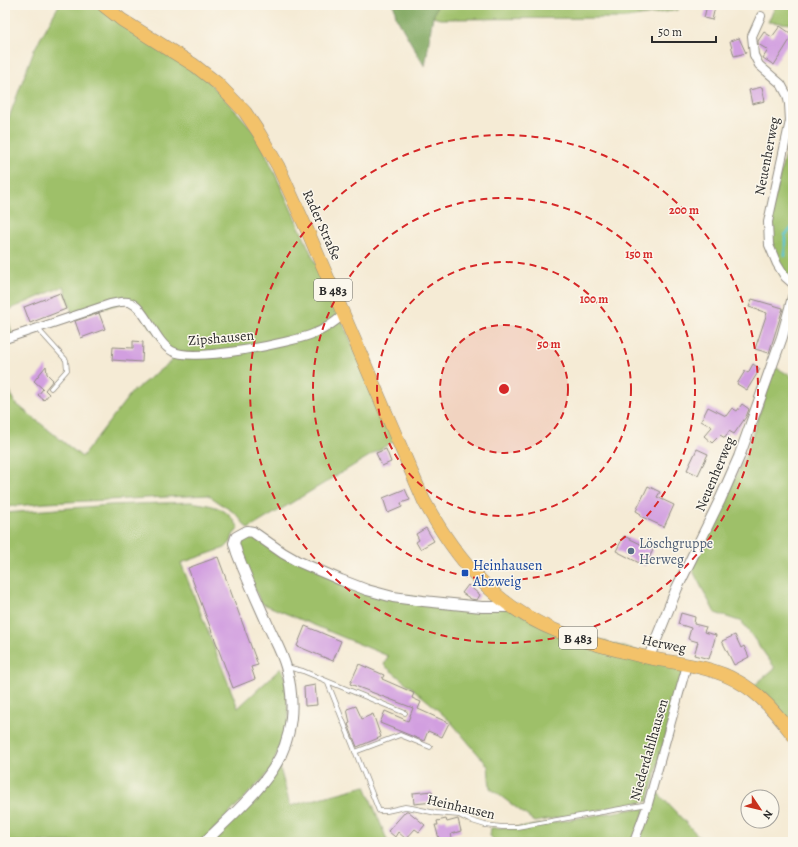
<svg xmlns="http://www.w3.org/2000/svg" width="798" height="847" font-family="Alegreya,serif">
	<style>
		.green { fill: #9ec069; stroke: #64764a }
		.forest { fill: #7ea65d; stroke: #546844 }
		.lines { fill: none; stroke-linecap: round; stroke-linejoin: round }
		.stream { stroke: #5cc6d6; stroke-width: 2.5 }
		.building { fill: #d29fe0 }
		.service-casing { stroke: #908b80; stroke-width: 5.5 }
		.minor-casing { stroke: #908b80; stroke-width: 10 }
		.tertiary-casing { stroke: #908b80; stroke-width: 12 }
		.primary-casing { stroke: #908b80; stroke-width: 14 }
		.service { stroke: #fff; stroke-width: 4 }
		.minor { stroke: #fff; stroke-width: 8 }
		.tertiary { stroke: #fff; stroke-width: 10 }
		.primary { stroke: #f3c26a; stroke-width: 13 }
		.ring { fill: none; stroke: #d62828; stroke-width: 2; stroke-dasharray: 7 5 }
		.service-dot { fill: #5c6f8a; stroke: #fbf7ec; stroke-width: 1.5 }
		.transit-dot { fill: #1a4fb4; stroke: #fbf7ec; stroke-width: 1.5 }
		.labels { text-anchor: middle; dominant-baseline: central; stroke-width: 3; stroke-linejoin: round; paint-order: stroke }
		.shield { fill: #fbf7ec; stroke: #696865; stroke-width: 1 }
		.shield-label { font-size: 13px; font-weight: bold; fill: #2b2b2b }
		.street-label { font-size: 14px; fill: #2b2b2b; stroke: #fbf7ec }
		.service-label { font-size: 14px; fill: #4e5e75; stroke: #fbf7ec; text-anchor: start }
		.transit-label { font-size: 14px; fill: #164399; stroke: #fbf7ec; text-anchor: start }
		.centre { fill: #d62828; stroke: #fbf7ec; stroke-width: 2 }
		.ring-label { font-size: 12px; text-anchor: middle; font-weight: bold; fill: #d62828; stroke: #fbf7ec; stroke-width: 3; stroke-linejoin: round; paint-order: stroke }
	</style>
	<rect width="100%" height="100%" fill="#fbf7ec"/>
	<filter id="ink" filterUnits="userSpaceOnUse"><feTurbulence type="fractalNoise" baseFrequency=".025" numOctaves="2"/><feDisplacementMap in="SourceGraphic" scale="8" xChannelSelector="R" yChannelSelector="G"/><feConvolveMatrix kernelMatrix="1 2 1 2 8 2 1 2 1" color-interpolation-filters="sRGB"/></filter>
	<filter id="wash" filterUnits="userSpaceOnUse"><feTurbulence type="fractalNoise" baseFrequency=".012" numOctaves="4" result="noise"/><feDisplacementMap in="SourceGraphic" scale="16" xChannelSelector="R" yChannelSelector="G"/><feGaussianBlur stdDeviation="0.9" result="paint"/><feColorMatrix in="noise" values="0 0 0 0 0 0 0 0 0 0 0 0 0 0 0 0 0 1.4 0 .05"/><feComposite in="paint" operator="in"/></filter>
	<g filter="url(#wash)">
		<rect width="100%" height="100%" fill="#f5ebd5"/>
		<path class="green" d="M59 5H100L198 70 257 134 396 440 248 529 236 514 208 495 46 503 5 507V377L14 402 82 457 132 392 174 359 166 347 130 301 73 316 64 286 6 311 12 334 5 337V128L34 50Z
			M437 5H680L678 10 627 18 440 19 433 17Z
			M776 5H793V24L768 22Z
			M793 121V277H790L786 274 769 243V221Z
			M775 367 793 377V733L751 688 775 668 742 622 715 613 692 569 745 457Z
			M191 502C214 506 226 506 239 528L233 535 231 542 225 548 181 563 238 708 281 668 285 676 289 719 271 770 202 842H5V513L110 505Z
			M248 533 367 591 514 609 524 616 685 666 648 801 535 822 490 788 488 766 451 722 429 702 384 665 388 656 261 603 243 564 237 538Z
			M279 764 290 806 365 786 388 842H208Z
			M656 791 704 842H636Z
			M646 807 633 842H496L490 836 491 828 525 827Z"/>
		<path class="forest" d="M394 5H437L432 21 425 67 396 17Z"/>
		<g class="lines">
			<path class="stream" d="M785 256V235L793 227"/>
		</g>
		<g id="blocks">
			<path class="building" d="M707 5 715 7 712 20 704 18Z
				M780 26 793 35 774 65 763 58 768 50 758 44V41L764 32 772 37Z
				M739 38 746 53 734 56 730 41Z
				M762 87 765 101 752 104 749 90Z
				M60 293 66 309 30 323 24 307Z
				M752 299 783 308 769 353 755 349 767 313 749 307Z
				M99 313 105 329 81 338 75 321Z
				M133 341 143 342 142 362 112 360 113 347 133 348Z
				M753 364 760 369 747 390 737 384 745 371 748 373Z
				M46 366 47 374 53 380 45 390 49 394 44 400 38 395 43 389 34 381Z
				M742 404 749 409 746 417 734 434 729 431 725 438 720 435 712 443 704 436 712 427 701 421 708 407 726 416 732 408 737 411Z
				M386 449 391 462 382 466 376 453Z
				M697 449 708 454 698 475 687 470Z
				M648 486 660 492 657 497 674 505 664 527 640 516 641 514 636 511Z
				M405 489 410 500 401 503 402 507 388 513 383 498Z
				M426 528 434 541 420 549 416 542 419 540 416 534Z
				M624 536 653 550 645 566 616 551Z
				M218 557 258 665 251 667 255 679 233 688 188 568Z
				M468 585 480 595 477 600 471 599 462 593Z
				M681 613 695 617 694 624 706 627 704 632 716 635 709 659 694 655 698 642 688 639 691 628 678 624Z
				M305 626 341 641 333 661 297 646Z
				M735 635 741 648 744 646 749 657 734 665 722 641Z
				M359 664 384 675 382 679 414 693 412 698 421 702 418 709 449 723 442 737 428 731 424 741 380 723 385 711 408 721 413 708 350 684Z
				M315 685 317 705 305 706 304 687Z
				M356 706 362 719 373 714 381 737 357 747 348 724 350 723 347 709Z
				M432 791 433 802 414 804 413 793Z
				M406 811H408L425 825 419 832 415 829 406 839 398 832 395 837 388 831Z
				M446 819 447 822 458 819 461 831 451 834 453 842H440L435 825H438L437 821Z"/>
		</g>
	</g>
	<g filter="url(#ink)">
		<use href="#blocks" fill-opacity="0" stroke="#908b80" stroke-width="1"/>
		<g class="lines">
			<defs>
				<path id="service" d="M38 329 66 360 67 370 51 388
					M287 667 303 671 327 681 379 811H387L405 807 412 808 436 813 459 815 469 820 485 825 502 827H517L648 804
					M327 681 405 713
					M355 752 400 735 430 747"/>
				<path id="minor" d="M761 16 752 36 754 55 759 65 781 84 787 95 789 104 790 121 768 222 769 245 777 264 785 277 793 284
					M5 339 110 304C116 303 122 301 128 302 145 305 154 341 172 351 192 363 292 343 315 333 326 329 335 322 343 315
					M634 842 648 804 687 665"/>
				<path id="tertiary" d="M649 657 677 588 720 500 739 457 782 337 793 297
					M205 842C227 820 256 795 273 769 293 739 296 702 286 667 282 652 273 637 267 623 257 600 246 577 237 553L234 543 236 537 247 531 253 532 283 553 297 561 341 580 367 590 393 597 423 601 482 607H513"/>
				<path id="primary" d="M103 5 122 20 194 65 217 83 245 112 259 133 278 166 308 232 424 501C456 559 494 606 557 631 587 643 619 651 650 658 679 664 711 666 737 681 761 694 777 714 793 735"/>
			</defs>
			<use href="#service" class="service-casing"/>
			<use href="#minor" class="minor-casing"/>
			<use href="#tertiary" class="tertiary-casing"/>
			<use href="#primary" class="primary-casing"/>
			<use href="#service" class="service"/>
			<use href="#minor" class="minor"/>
			<use href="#tertiary" class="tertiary"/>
			<use href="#primary" class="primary"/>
		</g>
	</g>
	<circle cx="504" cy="389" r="64" fill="#d62828" fill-opacity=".12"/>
	<g class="ring">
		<circle cx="504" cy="389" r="64"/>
		<circle cx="504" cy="389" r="127"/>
		<circle cx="504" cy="389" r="191"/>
		<circle cx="504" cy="389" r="254"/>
	</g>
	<circle class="service-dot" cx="631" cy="551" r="4"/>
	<rect class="transit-dot" x="461" y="569" width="8" height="8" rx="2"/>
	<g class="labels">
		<g class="shield">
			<rect x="314" y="279" width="38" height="22" rx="3"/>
			<rect x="559" y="627" width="38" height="22" rx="3"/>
		</g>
		<g class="shield-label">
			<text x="333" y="290">B 483</text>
			<text x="578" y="638">B 483</text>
		</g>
		<g class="street-label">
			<text transform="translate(767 156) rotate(-79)">Neuenherweg</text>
			<text transform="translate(322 225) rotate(66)">Rader Straße</text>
			<text transform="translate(221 338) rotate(-5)">Zipshausen</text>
			<text transform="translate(715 474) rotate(-67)">Neuenherweg</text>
			<text transform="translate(664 644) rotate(12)">Herweg</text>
			<text transform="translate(649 750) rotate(-74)">Niederdahlhausen</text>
			<text transform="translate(461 807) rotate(13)">Heinhausen</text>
		</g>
		<g class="service-label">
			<text x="639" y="543">Löschgruppe<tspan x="639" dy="16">Herweg</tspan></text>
		</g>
		<g class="transit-label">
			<text x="473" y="565">Heinhausen<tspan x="473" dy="16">Abzweig</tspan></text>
		</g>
	</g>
	<circle cx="504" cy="389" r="6" class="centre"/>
	<g class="ring-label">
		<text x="684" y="214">200 m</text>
		<text x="639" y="258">150 m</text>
		<text x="594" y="303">100 m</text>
		<text x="549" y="348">50 m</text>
	</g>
	<rect width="798" height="847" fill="none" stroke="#fbf7ec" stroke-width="20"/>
	<g transform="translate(760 809) rotate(125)"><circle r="19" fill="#fbf7ec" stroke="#a8a59f"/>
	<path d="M0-3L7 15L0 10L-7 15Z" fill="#c8321e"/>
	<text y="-6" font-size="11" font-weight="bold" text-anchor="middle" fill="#2b2b2b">N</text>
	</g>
	<path d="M652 36v6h64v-6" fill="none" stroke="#2b2b2b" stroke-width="2"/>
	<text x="658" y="36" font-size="12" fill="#2b2b2b" stroke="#fbf7ec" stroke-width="3" paint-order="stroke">50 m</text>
</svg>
